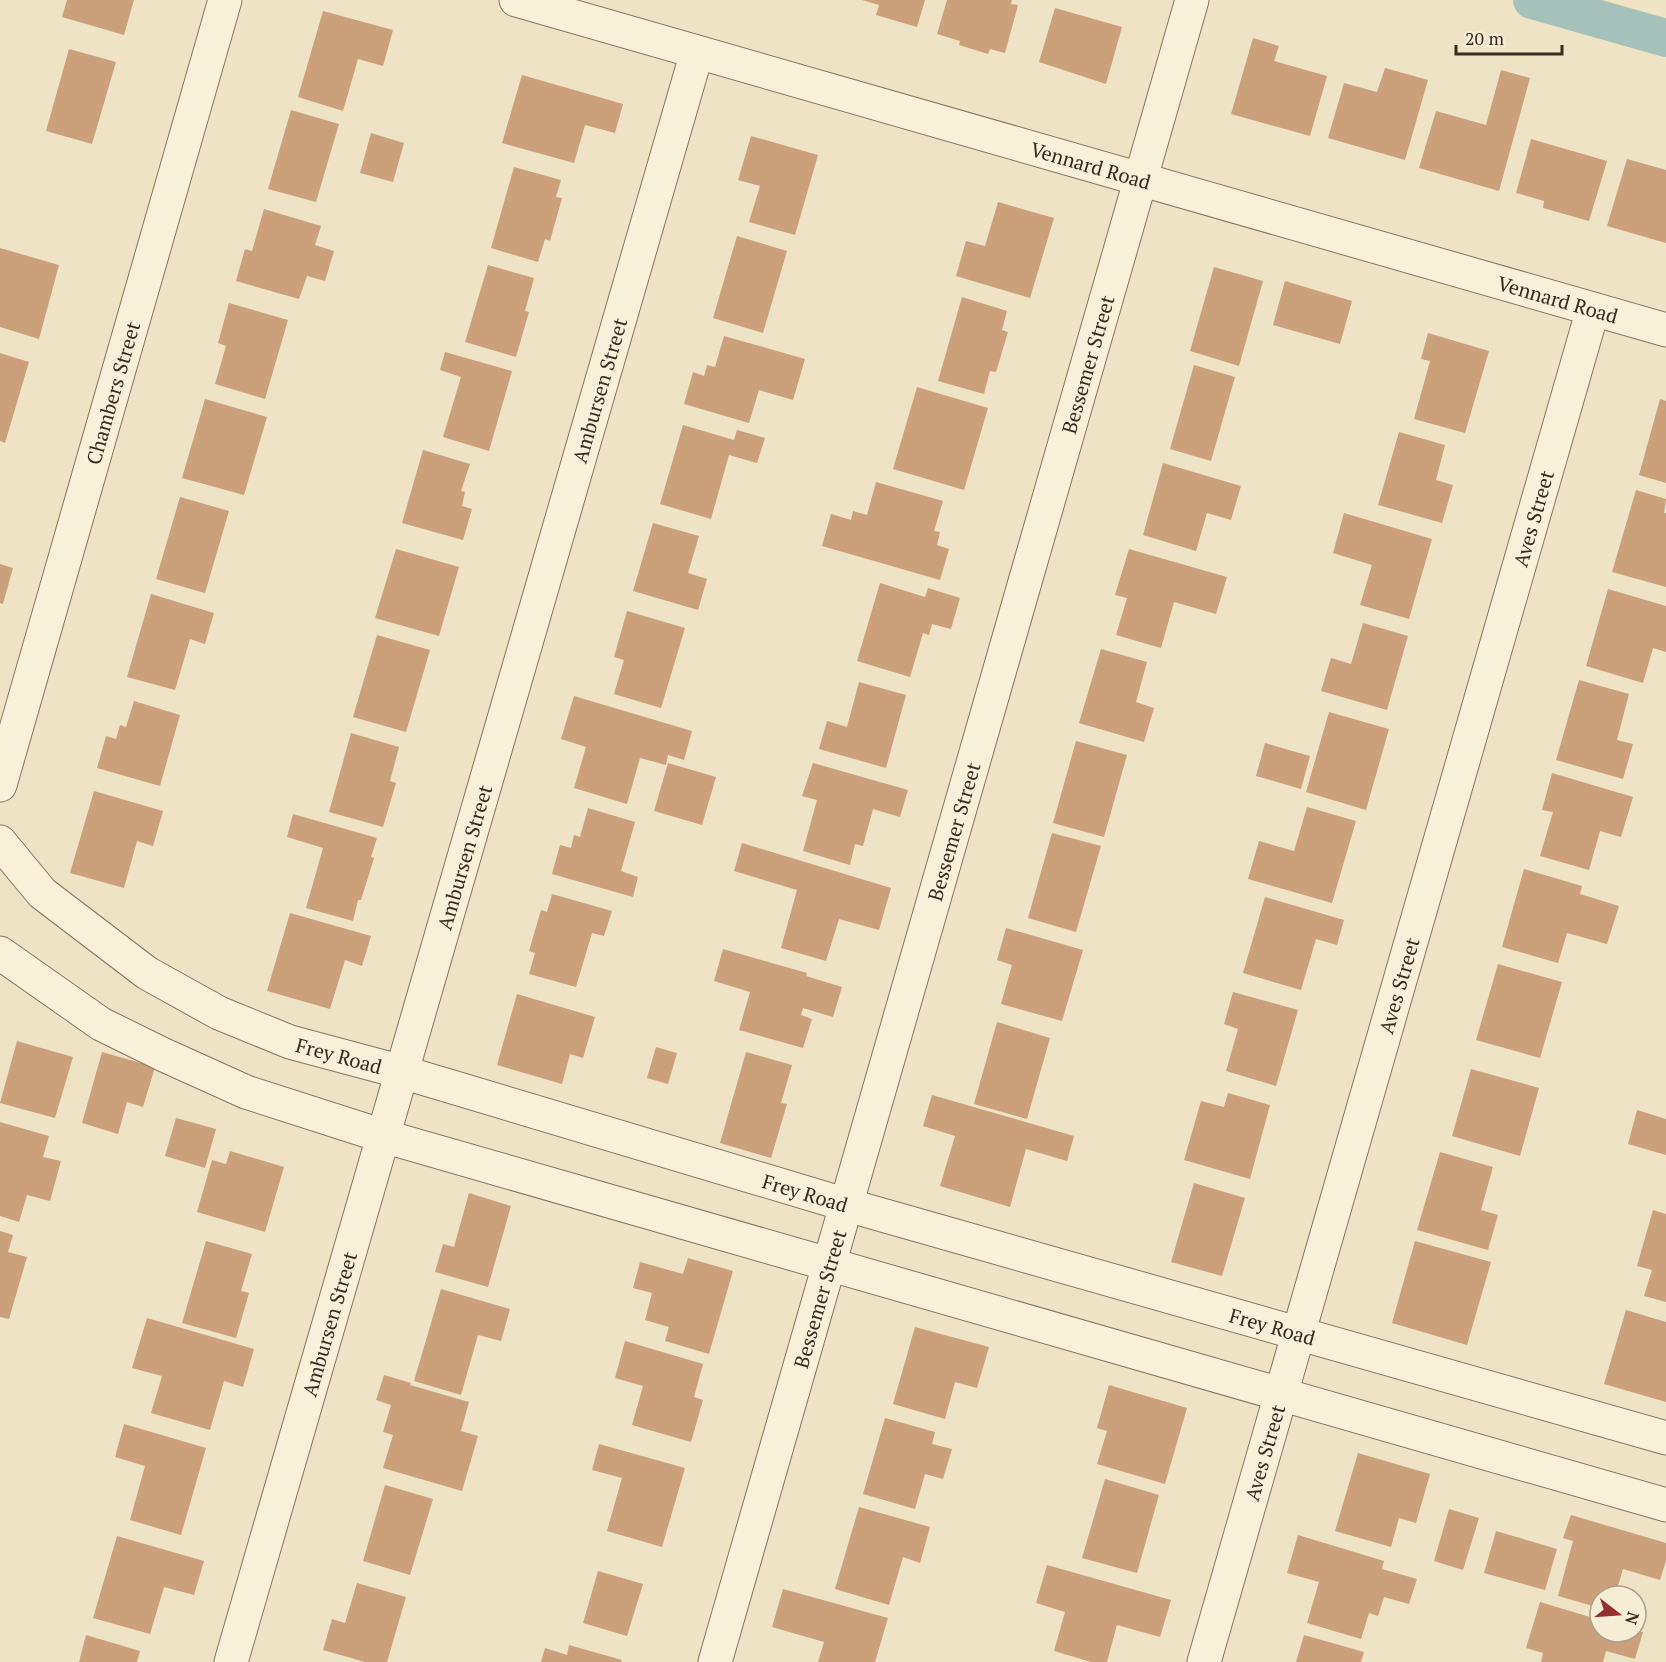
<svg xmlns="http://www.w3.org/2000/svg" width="1666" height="1662" font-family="'PT Serif',serif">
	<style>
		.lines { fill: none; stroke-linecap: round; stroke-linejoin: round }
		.canal { stroke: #a6c1ba; stroke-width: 38 }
		.building { fill: #cba07b }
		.minor-casing { stroke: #88755b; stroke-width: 35 }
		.minor { stroke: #f8f0d8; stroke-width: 33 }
		.labels { text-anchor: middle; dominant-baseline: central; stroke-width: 4.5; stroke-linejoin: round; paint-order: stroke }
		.street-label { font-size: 20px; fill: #392c1f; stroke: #f5edd4 }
	</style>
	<rect width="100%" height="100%" fill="#eee3c4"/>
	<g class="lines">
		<path class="canal" d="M1532 0 1666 38"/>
	</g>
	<path class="building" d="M67 0H134L124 35 62 17Z
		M862 0H925L917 27 876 15 879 5Z
		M947 0H1012L1011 4 1018 5 1005 53 990 49 988 54 959 45 960 41 937 34Z
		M1055 8 1122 27 1106 84 1039 62Z
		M323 11 393 30 383 66 358 59 343 111 298 97Z
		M1253 38 1279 46 1274 61 1327 76 1310 136 1231 114Z
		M69 49 116 62 92 144 46 131Z
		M1385 68 1428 80 1405 160 1328 138 1344 83 1377 92Z
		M1501 70 1530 78 1499 191 1419 168 1436 111 1486 125Z
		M522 75 623 104 615 133 585 125 574 163 502 143Z
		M291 110 339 124 316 202 268 189Z
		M371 133 404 143 393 182 360 173Z
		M751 136 818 155 795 235 749 222 760 186 738 180Z
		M1531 139 1607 161 1589 221 1543 208 1544 201 1516 193Z
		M1627 159 1666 170V243L1607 226Z
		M514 167 561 180 556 197 562 198 550 241 545 239 538 262 491 248Z
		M998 202 1054 218 1030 298 956 276 966 241 985 246Z
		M264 209 321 226 315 245 334 251 325 281 307 276 299 299 236 281 245 249 252 251Z
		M737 236 787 251 763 333 713 318Z
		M0 248 59 265 39 339 0 327Z
		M488 265 534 278 525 311 529 312 516 357 465 342Z
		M1214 267 1263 281 1239 366 1190 351Z
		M1285 281 1352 301 1340 344 1273 325Z
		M962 297 1007 311 1002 330 1008 332 996 372 990 371 984 394 938 381Z
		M229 303 288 320 265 399 215 384 226 346 218 343Z
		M1428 333 1489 351 1465 433 1414 419 1430 361 1421 359Z
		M724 336 805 359 793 400 759 390 749 423 684 404 693 372 704 376 707 365 715 367Z
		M445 352 512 371 489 451 443 437 461 377 440 370Z
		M0 353 29 362 5 443 0 441Z
		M1194 365 1235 377 1211 461 1170 449Z
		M917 387 988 408 964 490 893 469Z
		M205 399 267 417 244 495 182 478Z
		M1660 399 1666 401V483L1639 475Z
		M683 425 734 440 737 430 765 438 757 463 729 455 711 519 660 504Z
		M1399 432 1445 445 1436 480 1453 485 1442 523 1378 505Z
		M423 450 470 464 461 491 465 492 462 506 472 509 463 540 402 523Z
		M1163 463 1241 486 1231 520 1207 513 1196 551 1143 535Z
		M876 482 943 501 934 531 940 532 937 545 949 549 940 580 822 546 831 514 851 520 853 511 867 515Z
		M1636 490 1666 499 1664 513H1666V587L1612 572Z
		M180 497 229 511 205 593 156 579Z
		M1344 513 1432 539 1409 619 1360 605 1372 565 1333 553Z
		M653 523 699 536 688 573 707 579 698 610 633 591Z
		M396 549 459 567 439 636 375 618Z
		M1129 549 1227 577 1216 614 1174 602 1161 648 1116 635 1127 598 1115 595Z
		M0 564 13 568 3 604 0 603Z
		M880 583 925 597 928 588 960 598 951 629 932 624 929 635 923 633 910 677 857 661Z
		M1608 589 1666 606V652L1653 648 1643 683 1586 666Z
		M151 594 214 613 205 644 190 639 175 690 127 677Z
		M627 611 685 628 661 708 614 694 624 660 614 657Z
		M1363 623 1408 636 1387 710 1321 691 1331 658 1351 664Z
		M377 635 430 650 406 732 353 717Z
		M1101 649 1147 662 1136 702 1154 708 1144 742 1079 723Z
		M1579 680 1629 694 1617 740 1633 744 1623 779 1556 760Z
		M859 682 906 695 886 768 819 749 827 721 847 727Z
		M574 696 692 731 684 760 668 755 666 765 640 758 627 804 574 788 586 747 561 739Z
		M134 701 180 715 160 786 97 768 106 736 116 739 120 725 126 727Z
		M1329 712 1389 729 1366 810 1306 792Z
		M351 733 399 747 390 781 396 783 383 827 329 812Z
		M1076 741 1127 755 1104 837 1053 823Z
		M1265 743 1310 756 1301 789 1256 776Z
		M668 763 716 777 702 825 654 811Z
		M813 763 908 790 900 817 873 809 863 846 855 844 850 865 803 851 817 800 802 796Z
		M1552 773 1633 797 1621 837 1600 831 1589 870 1540 856 1553 812 1542 810Z
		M94 791 163 811 153 846 137 841 124 888 70 873Z
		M1307 807 1356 821 1332 903 1248 879 1259 841 1294 851Z
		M588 808 635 822 621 871 638 877 633 897 552 874 560 845 571 848 574 835 580 837Z
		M293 814 377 838 371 857 374 858 361 900H358L353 921 306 908 323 848 287 837Z
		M1052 833 1101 846 1076 932 1028 918Z
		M742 843 891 888 879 930 839 919 826 961 781 948 797 890 734 871Z
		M1524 869 1582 886 1580 894 1619 906 1607 944 1567 933 1558 963 1502 947Z
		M552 894 612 911 604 936 592 933 576 987 529 974 535 953 529 951 541 910 547 912Z
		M1265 897 1344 920 1337 945 1316 939 1301 990 1243 973Z
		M290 913 371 936 362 966 345 960 330 1009 267 991Z
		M1006 928 1083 950 1062 1021 1001 1004 1012 965 997 960Z
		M723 949 807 973 806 976 842 987 833 1017 803 1008 801 1015 812 1019 803 1048 739 1030 750 992 714 981Z
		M1498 964 1562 982 1540 1058 1476 1040Z
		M1233 992 1298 1010 1276 1086 1226 1071 1238 1029 1224 1024Z
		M517 994 595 1017 583 1058 570 1054 562 1084 497 1065Z
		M997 1022 1050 1038 1027 1119 974 1104Z
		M17 1041 73 1057 55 1118 0 1103Z
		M656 1047 677 1053 668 1084 647 1078Z
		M102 1052 155 1067 143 1107 127 1102 118 1134 82 1123Z
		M746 1052 792 1065 781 1103 787 1104 771 1158 720 1143Z
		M1471 1069 1539 1088 1520 1156 1452 1136Z
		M1228 1093 1270 1105 1250 1179 1184 1160 1201 1101 1224 1107Z
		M932 1095 1074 1136 1067 1161 1026 1149 1010 1207 940 1186 955 1136 923 1126Z
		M1637 1110 1666 1119V1155L1628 1144Z
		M176 1118 216 1129 205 1168 165 1156Z
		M0 1122 49 1136 43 1157 61 1161 50 1201 27 1195 19 1222 0 1216Z
		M230 1151 284 1167 265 1232 197 1212 212 1160 226 1164Z
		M1440 1152 1493 1167 1481 1210 1498 1215 1488 1250 1417 1230Z
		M1194 1183 1245 1198 1222 1276 1171 1262Z
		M469 1193 511 1206 488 1287 435 1272 443 1244 454 1247Z
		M1653 1210 1666 1214V1302L1644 1296 1652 1270 1637 1266Z
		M0 1231 13 1235 8 1252 27 1257 9 1319 0 1317Z
		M206 1241 252 1254 241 1291 249 1293 236 1338 182 1323Z
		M1415 1241 1491 1262 1467 1345 1392 1323Z
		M688 1258 733 1271 709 1354 665 1341 669 1327 645 1320 652 1293 633 1288 640 1262 683 1274Z
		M441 1289 510 1309 501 1341 478 1335 461 1395 414 1381Z
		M1626 1310 1666 1322V1402L1604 1384Z
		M147 1318 254 1349 243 1387 224 1381 210 1430 151 1413 162 1376 132 1368Z
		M915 1327 989 1347 977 1388 955 1382 945 1419 893 1404Z
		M625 1341 703 1364 694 1397 703 1400 691 1442 632 1425 643 1386 615 1378Z
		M384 1375 411 1383 410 1385 469 1402 461 1431 478 1436 462 1491 383 1468 393 1435 383 1432 391 1405 376 1400Z
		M1109 1385 1187 1408 1165 1484 1097 1464 1107 1431 1097 1428Z
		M885 1418 935 1432 932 1444 952 1449 943 1479 925 1474 915 1509 863 1494Z
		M124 1424 206 1448 181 1535 130 1520 145 1466 115 1457Z
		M599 1444 685 1468 662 1547 607 1531 622 1478 592 1470Z
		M1358 1453 1430 1474 1416 1523 1399 1518 1391 1547 1335 1531Z
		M1105 1479 1159 1495 1137 1573 1082 1558Z
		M385 1485 433 1499 410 1575 363 1561Z
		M859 1507 930 1527 920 1563 903 1557 889 1605 835 1589Z
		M1449 1509 1479 1518 1463 1570 1434 1561Z
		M1571 1515 1666 1543V1561L1660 1580 1623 1569 1615 1596H1600V1608L1558 1596 1573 1541 1563 1538Z
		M1496 1531 1557 1549 1545 1590 1484 1573Z
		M1298 1535 1384 1561 1382 1569 1417 1579 1409 1604 1384 1597 1378 1616 1369 1613 1361 1639 1307 1623 1319 1582 1287 1573Z
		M117 1536 204 1561 194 1595 164 1587 150 1634 93 1618Z
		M1047 1565 1171 1600 1160 1637 1117 1625 1107 1662H1091L1054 1651 1065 1612 1036 1603Z
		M598 1571 643 1584 627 1636 583 1623Z
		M357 1583 406 1597 387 1662H365L323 1650 332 1619 345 1623Z
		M783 1589 888 1618 875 1662H818L824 1642 772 1627Z
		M1540 1602 1600 1620V1632H1636V1630L1643 1632 1635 1659 1606 1651 1603 1662H1541L1543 1653 1526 1648Z
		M86 1635 140 1651 137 1662H79Z
		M1304 1635 1364 1652 1361 1662H1296Z
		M569 1645 622 1660 621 1662H541L545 1648 567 1655Z"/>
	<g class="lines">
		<defs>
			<g id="minor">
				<path id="s1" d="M516 0 1666 330"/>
				<path id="s2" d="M0 785 225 0"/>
				<path id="s3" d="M0 842 42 893 147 973 219 1013 290 1042 402 1072 847 1205 1666 1438"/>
				<path d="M0 953 101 1024 164 1055 246 1092 383 1136 1666 1505"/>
				<path id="s4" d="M231 1662 697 52"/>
				<path id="s5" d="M715 1662 1192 0"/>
				<path id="s6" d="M1204 1662 1593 309"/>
			</g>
		</defs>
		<use href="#minor" class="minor-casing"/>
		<use href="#minor" class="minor"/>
	</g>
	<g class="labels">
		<g class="street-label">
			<text stroke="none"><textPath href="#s1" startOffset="598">Vennard Road</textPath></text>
			<text stroke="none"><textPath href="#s1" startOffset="1084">Vennard Road</textPath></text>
			<text stroke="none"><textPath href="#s5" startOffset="1350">Bessemer Street</textPath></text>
			<text stroke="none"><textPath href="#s4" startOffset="1324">Ambursen Street</textPath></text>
			<text stroke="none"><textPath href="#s2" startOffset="408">Chambers Street</textPath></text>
			<text stroke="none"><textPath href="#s6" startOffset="1190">Aves Street</textPath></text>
			<text stroke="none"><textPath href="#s5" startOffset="864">Bessemer Street</textPath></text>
			<text stroke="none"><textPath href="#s4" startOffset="838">Ambursen Street</textPath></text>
			<text stroke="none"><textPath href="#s6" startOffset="704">Aves Street</textPath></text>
			<text stroke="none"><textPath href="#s3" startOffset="408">Frey Road</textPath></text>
			<text stroke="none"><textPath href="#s3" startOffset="894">Frey Road</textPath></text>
			<text stroke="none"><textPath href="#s5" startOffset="378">Bessemer Street</textPath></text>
			<text stroke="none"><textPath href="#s4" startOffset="352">Ambursen Street</textPath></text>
			<text stroke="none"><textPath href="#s3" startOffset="1380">Frey Road</textPath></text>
			<text stroke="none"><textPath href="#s6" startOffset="218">Aves Street</textPath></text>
		</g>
	</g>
	<g transform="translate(1618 1614) rotate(107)"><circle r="28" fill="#f5edd4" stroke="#aaa08c" stroke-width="1.5"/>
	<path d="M0-4.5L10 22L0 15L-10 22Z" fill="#97302c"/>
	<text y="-9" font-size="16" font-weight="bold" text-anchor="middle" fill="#392c1f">N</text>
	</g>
	<path d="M1456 45v9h106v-9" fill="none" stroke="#392c1f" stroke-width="3"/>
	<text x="1465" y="45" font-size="18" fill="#392c1f" stroke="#f5edd4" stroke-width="4.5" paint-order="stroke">20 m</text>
</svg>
